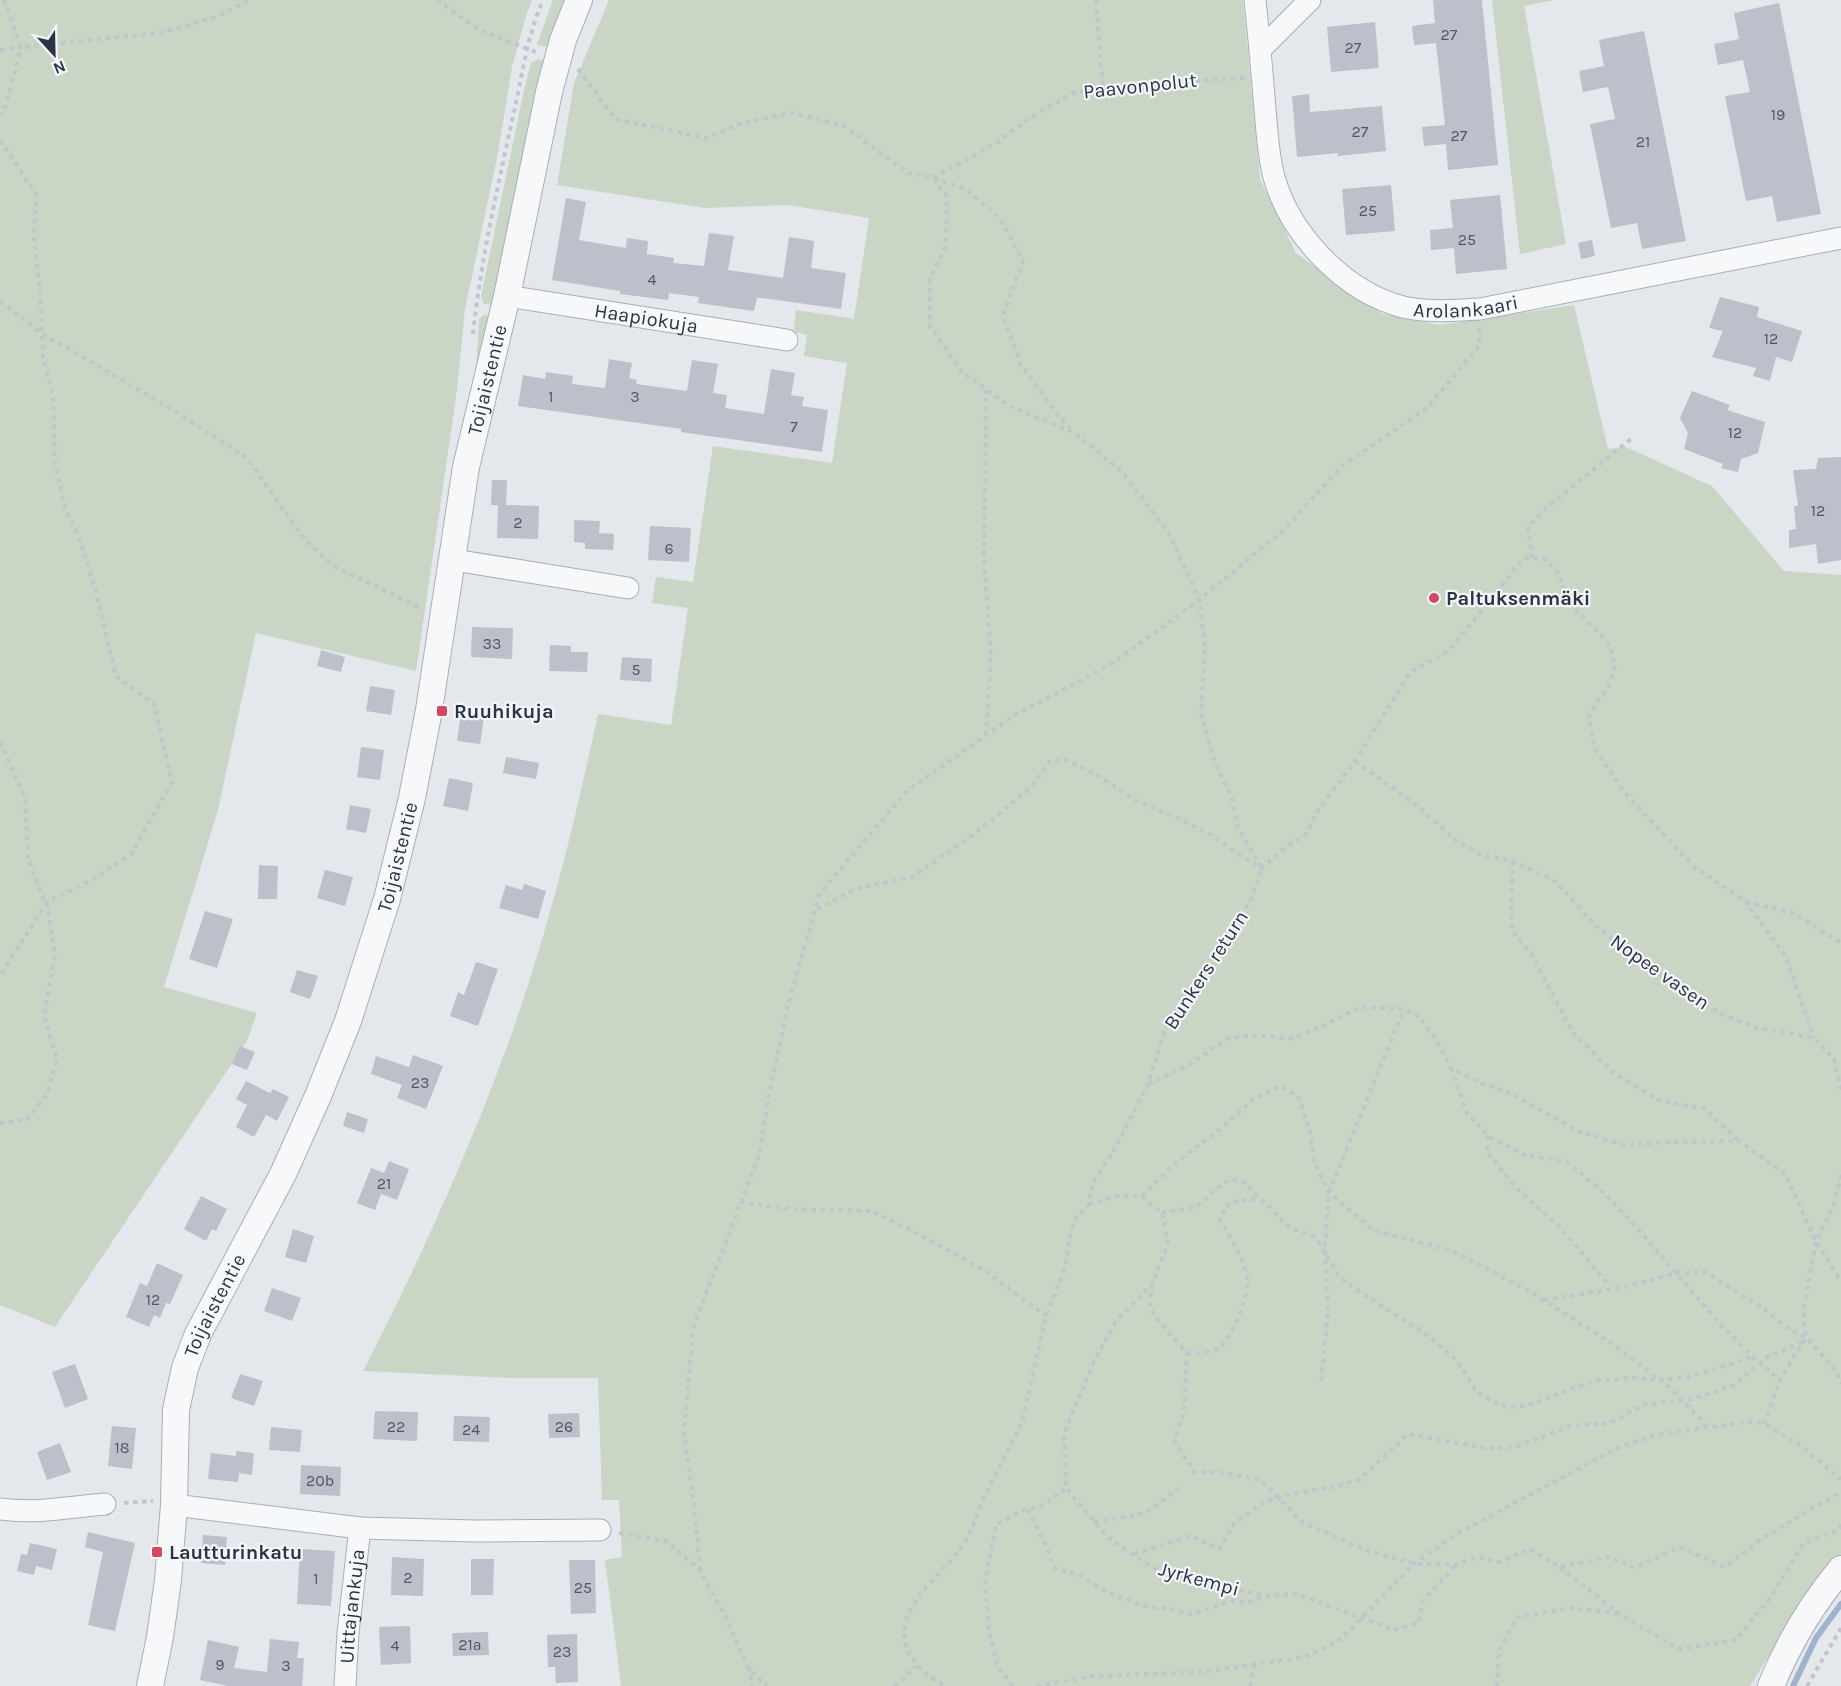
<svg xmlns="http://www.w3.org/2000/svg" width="1841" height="1686" font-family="Karla,sans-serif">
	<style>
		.green { fill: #c9d6c5 }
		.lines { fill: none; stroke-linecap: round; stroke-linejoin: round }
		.stream { stroke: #9fb4cc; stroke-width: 6 }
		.building { fill: #bbc0ca }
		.minor-casing { stroke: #a9aeb7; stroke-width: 23 }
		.tertiary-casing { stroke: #a9aeb7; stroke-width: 28 }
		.path { stroke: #c2c5cb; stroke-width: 4; stroke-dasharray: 4.5 4.5; stroke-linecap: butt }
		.minor { stroke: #f7f8fa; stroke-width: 21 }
		.tertiary { stroke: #f7f8fa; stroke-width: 26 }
		.poi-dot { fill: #d1495b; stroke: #f4f6f9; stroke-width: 2 }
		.labels { text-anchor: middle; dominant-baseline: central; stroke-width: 4.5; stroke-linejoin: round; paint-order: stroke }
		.number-label { font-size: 16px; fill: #4f5766 }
		.street-label { font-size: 20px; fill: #2b3445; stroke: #f4f6f9 }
		.poi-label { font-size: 20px; font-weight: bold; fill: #2b3445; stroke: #f4f6f9; text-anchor: start }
	</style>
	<rect width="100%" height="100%" fill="#e4e7ec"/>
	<path class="green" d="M0 0H532L526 16 512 67 497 158 465 309 456 398 416 671 256 633 218 810 164 987 257 1013 247 1041 55 1327 0 1305Z
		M553 0H567L549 46H540L537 44Z
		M609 0H1243L1260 179 1296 253 1382 314 1440 325 1574 305 1608 449 1626 447 1712 486 1784 571 1841 575V1554L1797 1611 1750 1686H621L605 1560 622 1557 619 1500H602L598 1378H511L363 1371C415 1270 462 1167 502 1060 544 948 573 831 598 714L671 725 688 608 652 603 656 577 693 582 713 446 832 463 847 363 804 356 807 335 796 332 794 328 796 310 854 319 869 218 788 205 705 208 557 185 574 83Z
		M1492 0H1554L1524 6 1566 244 1520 254Z
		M538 59 543 61 545 66 493 305 484 304 481 296 524 90 531 63Z
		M484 315 491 317 476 374 479 319Z"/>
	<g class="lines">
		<path class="stream" d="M1793 1686 1816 1638 1841 1604"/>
	</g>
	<path class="building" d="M1433 0H1482L1498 165 1448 170 1446 144 1424 146 1422 127 1445 125 1436 43 1414 45 1412 26 1435 23Z
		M1779 3 1821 214 1777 222 1772 196 1746 201 1725 96 1750 92 1743 60 1718 65 1714 44 1739 39 1734 13Z
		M1375 22 1379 68 1331 72 1327 27Z
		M1644 31 1686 241 1642 249 1637 223 1611 228 1590 124 1615 119 1608 87 1583 92 1579 71 1604 66 1599 40Z
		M1309 94 1310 112 1382 106 1386 151 1338 156V153L1297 157 1292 96Z
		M1391 185 1395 231 1346 235 1342 189Z
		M1500 195 1507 269 1456 274 1454 248 1431 250 1430 230 1453 228 1450 200Z
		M566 198 586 202 579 240 626 248 627 238 648 241 647 254 674 258 673 263 704 266 709 233 734 236 728 270 783 278 789 237 814 241 811 268 846 273 841 309 762 298H757L754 311 698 303 699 297 669 293 668 300 620 294V291L552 280Z
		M1592 240 1595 256 1581 259 1578 243Z
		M1720 297 1759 307 1757 317 1802 331 1792 362 1776 357 1770 381 1753 376 1756 368 1712 357 1723 331 1709 328Z
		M609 359 632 363 629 378 637 380 636 384 687 391 692 360 718 364 713 393 727 395 725 408 764 414 771 369 795 373 791 395 804 397 802 406 828 410 822 452 681 432V429L518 406 523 375 545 379 546 372 573 376 572 384 605 388Z
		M1692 391 1730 405 1727 410 1765 422 1758 453 1741 459 1738 472 1721 468 1723 464 1684 449 1688 433 1680 418Z
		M1841 457V560L1818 564 1816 544 1789 548V530L1796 529 1794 506H1798L1793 470 1816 469 1818 458Z
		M492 480H507L506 505H504L539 506 538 539 497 538 498 505H491Z
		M574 520 600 521 599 533 614 534 613 550 585 549V543L574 542Z
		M650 526 691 528 689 562 648 560Z
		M472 627 513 628 512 659 471 657Z
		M550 645 571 646V652H588L587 672 549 671Z
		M321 650 345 657 341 672 317 666Z
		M622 657 652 659 651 682 620 680Z
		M370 686 395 690 391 715 366 711Z
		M461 714 484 717 480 744 457 741Z
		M361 747 384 750 380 780 357 777Z
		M506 757 539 763 536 779 503 773Z
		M449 778 473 783 468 811 443 806Z
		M350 805 371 809 366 833 346 829Z
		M259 865 278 866 277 899H258Z
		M325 870 353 877 345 906 317 898Z
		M524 884 546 891 538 919 499 908 506 885 522 890Z
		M205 911 233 919 217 968 189 959Z
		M476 962 498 969 478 1026 450 1016 458 992 464 995Z
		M297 970 318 976 310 999 290 992Z
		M240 1046 255 1052 247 1070 232 1064Z
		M413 1055 443 1066 426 1109 397 1098 402 1085 371 1074 376 1056 409 1067Z
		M246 1081 270 1093 273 1089 289 1097 277 1121 266 1115 254 1137 236 1127 247 1105 236 1099Z
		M347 1112 368 1119 364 1133 343 1126Z
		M389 1161 409 1169 397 1200 381 1194 375 1210 357 1203 371 1168 384 1173Z
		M201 1196 227 1209 216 1231 212 1229 206 1241 184 1229Z
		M293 1229 314 1236 306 1263 285 1257Z
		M157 1263 183 1275 170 1304 166 1303 160 1318 154 1315 149 1327 126 1317 140 1283 147 1286Z
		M272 1288 301 1298 292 1321 264 1311Z
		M75 1364 88 1399 65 1408 52 1372Z
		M240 1374 263 1381 254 1406 231 1398Z
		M375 1411 418 1412 417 1441 373 1439Z
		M579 1413 580 1437 549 1438 548 1414Z
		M454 1416 490 1417 489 1442 453 1441Z
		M112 1426 136 1428 132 1469 108 1466Z
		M271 1427 302 1430 300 1452 269 1450Z
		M60 1443 71 1472 47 1480 37 1452Z
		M236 1451 254 1453 252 1475 239 1473 238 1482 208 1479 211 1453 236 1456Z
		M301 1465 341 1467 340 1496 300 1494Z
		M88 1532 135 1543 115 1631 88 1625 103 1552 85 1547Z
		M203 1535 227 1537 225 1565 201 1563Z
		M30 1543 57 1549 52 1570 36 1566 34 1575 17 1571 21 1554 27 1555Z
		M300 1549 335 1551 331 1606 297 1604Z
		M392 1557 424 1559 423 1596 391 1595Z
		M471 1559H494L493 1595H471Z
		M569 1560H595L596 1613 571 1614Z
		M410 1626 411 1663 381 1665 379 1627Z
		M488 1632 489 1655 453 1656 452 1633Z
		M577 1634 578 1682 556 1683 555 1667H548L547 1635Z
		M270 1639 299 1642 297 1658H304L302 1686H228L200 1680 208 1640 239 1647 234 1668 267 1672Z"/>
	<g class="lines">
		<defs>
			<g id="minor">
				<path id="s1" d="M1255 0C1259 36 1262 73 1265 109 1267 131 1268 155 1274 177 1290 235 1345 292 1403 307 1429 313 1455 310 1480 309L1841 238"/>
				<path d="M1260 50 1310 0"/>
				<path id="s2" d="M507 296 787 340"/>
				<path d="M454 560 628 588"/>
				<path d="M174 1505 360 1528 475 1531 600 1530"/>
				<path d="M0 1509C36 1514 70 1507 105 1504"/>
				<path id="s3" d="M345 1686 348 1633 360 1528"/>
			</g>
			<g id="tertiary">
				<path id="s4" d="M150 1686 160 1637 168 1580 174 1505 176 1410 185 1368 198 1334 283 1174 318 1096 348 1021 387 899 412 798 429 710 466 467 507 296 549 92 563 40 579 0"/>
				<path d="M1771 1686C1788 1644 1812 1604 1841 1569"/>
			</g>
		</defs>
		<use href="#minor" class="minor-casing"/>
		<use href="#tertiary" class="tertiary-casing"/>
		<path class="path" d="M4 0 21 47 160 33 216 17 249 0
			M437 0 478 29 538 53
			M1096 0 1103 88
			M0 50 21 47 6 105 0 115
			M578 69 615 119 707 138 739 124 792 113 843 125 908 173 933 178 947 196 946 245 930 279V326L961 371 1009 406 1075 433 1123 473 1170 535 1199 600 1205 646 1201 713 1214 760 1231 796 1238 829 1262 868 1251 899 1229 938 1197 976 1166 1026 1148 1084 1113 1152 1092 1184 1089 1204 1076 1217 1070 1235 1065 1268 1046 1316 1022 1423 985 1495 968 1537 954 1557 920 1594 907 1617 904 1632 905 1644 910 1656 927 1675 945 1686
			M0 140 36 194 34 237 40 291 43 357 53 396 55 462 65 508 79 537 95 588 116 676 154 704 172 782 131 854 92 880 45 903
			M933 178 996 143 1030 118 1073 93 1103 88 1138 91 1171 82 1245 78
			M934 178 966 189 1000 218 1023 261 1003 315 1021 365 1060 418 1073 431
			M0 301 41 333 172 409 247 458 305 540 335 567 424 609
			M473 334C481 259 498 185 514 112 522 76 528 33 543 0
			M1532 558 1528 527 1545 509 1631 439
			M986 735 991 656 984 556 986 390
			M0 742 25 797 28 859 45 903 47 902 0 976
			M1355 761 1416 805 1457 841 1483 856 1513 861 1555 881 1595 925 1637 960 1723 1015 1758 1028 1814 1038 1834 1059 1841 1091
			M1513 861 1511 905 1512 931 1532 955 1573 1033 1614 1073 1658 1100 1705 1109 1739 1141
			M1746 902 1793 913 1841 943
			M817 909 855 889 912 877 974 834 1005 809 1032 786 1050 761 1066 760 1097 775 1135 800 1177 818 1213 836 1238 854 1262 868 1283 849 1306 834 1318 810 1355 761 1411 671 1449 651 1524 558H1543L1559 573 1568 602 1610 645 1615 667 1608 687 1589 715 1594 747 1623 791 1693 866 1745 901 1785 955 1814 1038
			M1451 1068 1467 1113 1488 1136 1524 1155 1566 1161 1602 1191 1631 1221 1719 1323 1755 1359 1780 1380
			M1148 1084 1190 1064 1227 1039 1253 1035 1290 1039 1320 1027 1360 1007 1404 1009 1419 1016 1439 1044 1451 1068 1481 1083 1512 1094 1578 1131 1623 1145 1674 1142 1739 1141 1785 1174 1816 1242 1841 1281
			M0 1123 27 1120 46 1096 57 1059 44 1016 55 955 47 903
			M1488 1136 1487 1152 1517 1189 1559 1226 1607 1283
			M1142 1196 1178 1161 1224 1126 1250 1102 1279 1086 1298 1096 1309 1129 1315 1164 1329 1192 1373 1230 1453 1251 1536 1295 1614 1345 1669 1387 1709 1428
			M740 1202 790 1209 872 1211 915 1232 984 1270 1046 1316
			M1089 1204 1118 1196H1142L1162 1213 1168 1244 1152 1284 1116 1321 1095 1359 1064 1434 1066 1488 1107 1537 1158 1571 1265 1596 1297 1594 1394 1630 1418 1623 1423 1601 1455 1566
			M1162 1213 1196 1207 1225 1182 1233 1180 1246 1183 1259 1199 1272 1209 1284 1224 1316 1238 1339 1276 1351 1286 1427 1335 1456 1360 1478 1393 1500 1405 1512 1407 1526 1406 1576 1387 1601 1380 1636 1378 1659 1380 1689 1377 1752 1357
			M1152 1284 1150 1306 1155 1317 1187 1353 1184 1412 1174 1440 1194 1472 1224 1473 1261 1480 1303 1523 1366 1550 1414 1564 1456 1565 1478 1557 1500 1562 1529 1549 1560 1567 1609 1557 1635 1568 1680 1547 1725 1567 1764 1537 1841 1492
			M1544 1300 1626 1287 1676 1273 1705 1272 1761 1307 1791 1331 1806 1337 1835 1370 1841 1384
			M1187 1353C1198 1353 1213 1354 1222 1345 1232 1336 1251 1291 1247 1277 1243 1257 1230 1237 1220 1219L1230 1202 1258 1199
			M1321 1381 1328 1311 1325 1245 1329 1192 1404 1009
			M1764 1424 1780 1380 1806 1337 1803 1311 1816 1242 1835 1202 1841 1174
			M124 1503 153 1501
			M1028 1509 1056 1569 1078 1574 1106 1592 1148 1607 1168 1608 1192 1614 1231 1601 1247 1603 1265 1596
			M1094 1522 1146 1513 1179 1488
			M619 1533 666 1541 700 1570 725 1616 748 1667 766 1686
			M1134 1554 1190 1536 1220 1549 1234 1524 1264 1502 1296 1493 1339 1486 1360 1479 1408 1434 1485 1448 1515 1447 1570 1426 1610 1423 1646 1404 1689 1400 1733 1386 1767 1357 1803 1342
			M1560 1567 1618 1613 1679 1649 1736 1640 1773 1594 1803 1544 1840 1529 1841 1524
			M700 1570 694 1504 684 1433 693 1328 759 1155 768 1100 788 1005 820 893 908 790 1012 717 1113 663 1199 600 1285 529 1342 466 1426 409 1479 346V328
			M749 1667 752 1686
			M894 1686 917 1666
			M1013 1686 998 1667 989 1631 985 1582 996 1525 1021 1511 1044 1505 1066 1488
			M1037 1686 1092 1676 1203 1672 1290 1659 1310 1655 1329 1646 1343 1637 1414 1564 1456 1534 1618 1448 1637 1441 1662 1434 1748 1422 1764 1424 1797 1443 1841 1479
			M1250 1686 1254 1665
			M1497 1686 1499 1650 1518 1617 1569 1608 1618 1613
			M1807 1686 1841 1628"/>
		<use href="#minor" class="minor"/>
		<use href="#tertiary" class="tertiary"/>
	</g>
	<g class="poi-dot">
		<circle cx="1434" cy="598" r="6"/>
		<rect x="436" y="705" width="12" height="12" rx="3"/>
		<rect x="151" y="1546" width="12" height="12" rx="3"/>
	</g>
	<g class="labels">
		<g class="number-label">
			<text x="1449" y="34">27</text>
			<text x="1353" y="47">27</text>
			<text x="1778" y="114">19</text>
			<text x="1360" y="131">27</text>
			<text x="1459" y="135">27</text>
			<text x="1643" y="141">21</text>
			<text x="1368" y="210">25</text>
			<text x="1467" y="239">25</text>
			<text x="652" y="279">4</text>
			<text x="1771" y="338">12</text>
			<text x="551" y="396">1</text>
			<text x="635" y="396">3</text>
			<text x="794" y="426">7</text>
			<text x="1735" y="432">12</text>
			<text x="1818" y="510">12</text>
			<text x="518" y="522">2</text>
			<text x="669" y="548">6</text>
			<text x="492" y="643">33</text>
			<text x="636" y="669">5</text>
			<text x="420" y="1082">23</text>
			<text x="384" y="1183">21</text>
			<text x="153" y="1299">12</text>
			<text x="396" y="1426">22</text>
			<text x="564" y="1426">26</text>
			<text x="471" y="1429">24</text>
			<text x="122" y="1447">18</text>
			<text x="320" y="1480">20b</text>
			<text x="408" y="1577">2</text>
			<text x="316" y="1578">1</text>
			<text x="583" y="1587">25</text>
			<text x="470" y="1644">21a</text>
			<text x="395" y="1645">4</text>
			<text x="562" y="1651">23</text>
			<text x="220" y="1664">9</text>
			<text x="286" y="1665">3</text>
		</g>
		<g class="street-label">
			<text transform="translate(1140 86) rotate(-6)">Paavonpolut</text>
			<text stroke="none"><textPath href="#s1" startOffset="432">Arolankaari</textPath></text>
			<text stroke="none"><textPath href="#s2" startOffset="141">Haapiokuja</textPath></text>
			<text stroke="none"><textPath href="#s4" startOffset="1362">Toijaistentie</textPath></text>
			<text stroke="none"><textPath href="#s4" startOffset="876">Toijaistentie</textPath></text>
			<text transform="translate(1206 970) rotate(-57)">Bunkers return</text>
			<text transform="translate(1660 972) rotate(35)">Nopee vasen</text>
			<text stroke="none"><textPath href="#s4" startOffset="390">Toijaistentie</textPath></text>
			<text transform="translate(1199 1579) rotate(15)">Jyrkempi</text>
			<text stroke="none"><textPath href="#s3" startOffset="80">Uittajankuja</textPath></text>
		</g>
		<g class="poi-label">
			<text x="1446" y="598">Paltuksenmäki</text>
			<text x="454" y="711">Ruuhikuja</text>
			<text x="169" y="1552">Lautturinkatu</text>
		</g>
	</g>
	<g transform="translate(54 54) rotate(158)" stroke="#f4f6f9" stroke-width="4.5" paint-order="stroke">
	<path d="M0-4.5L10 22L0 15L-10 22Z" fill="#2b3445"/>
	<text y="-9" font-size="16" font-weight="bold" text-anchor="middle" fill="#2b3445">N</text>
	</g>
</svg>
